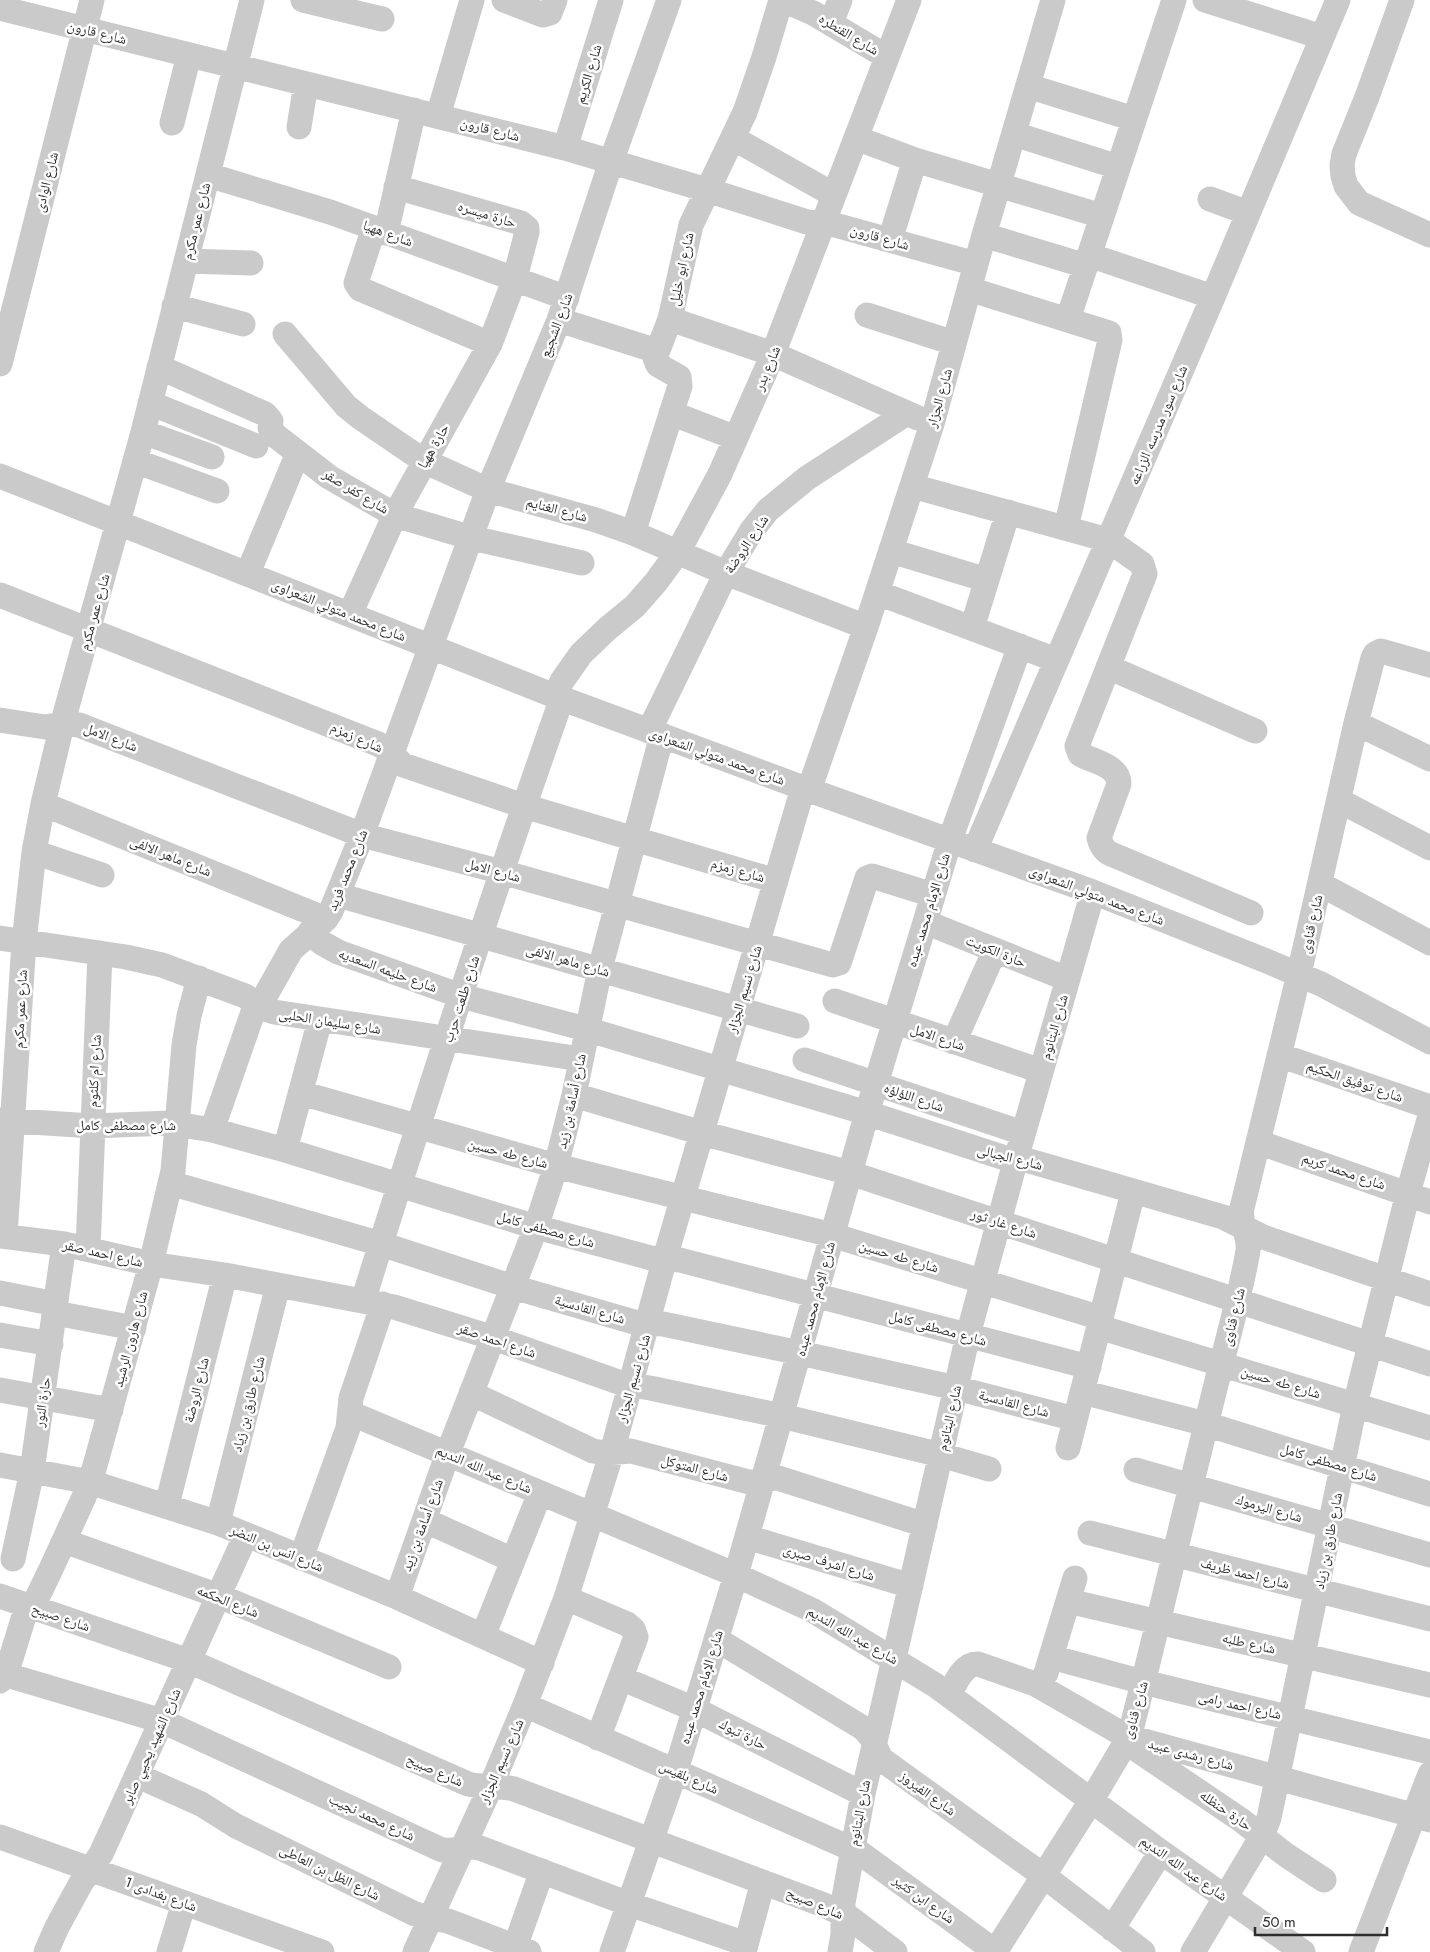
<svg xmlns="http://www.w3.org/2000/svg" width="1430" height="1952" font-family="Jost,'Noto Naskh Arabic',sans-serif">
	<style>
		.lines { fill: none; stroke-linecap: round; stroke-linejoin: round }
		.minor { stroke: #cacaca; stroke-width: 25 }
		.labels { text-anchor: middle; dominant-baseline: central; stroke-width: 5; stroke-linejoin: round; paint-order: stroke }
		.street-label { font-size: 14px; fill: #2d2d2d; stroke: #fff }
	</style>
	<rect width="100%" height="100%" fill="#fff"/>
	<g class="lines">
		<path class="minor" d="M303 0 382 19
			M504 0 543 15 550 13 555 0
			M783 0 813 13 887 57
			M1205 0 1322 37
			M1402 0 1367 97 1344 154 1342 165 1343 176 1346 186 1359 203 1430 235
			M0 8 565 148 707 190 807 222 835 225 976 264
			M831 23 840 0
			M1028 86 1134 119
			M438 116 472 0
			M172 123 189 55
			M299 127 306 84
			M1014 134 1118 167
			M733 138 834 195
			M856 138 915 160 1102 216
			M565 148 611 0
			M208 175 330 212 567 298
			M1210 199 1248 213
			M374 228 357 280 356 283 360 289 490 344
			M386 233 414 110
			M984 235 1086 266
			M890 240 915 160
			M1089 255 1213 297
			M186 261 251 263
			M969 289 1109 333 1110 340 1066 528
			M174 306 243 324
			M867 315 954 343
			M670 319 773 354 918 418
			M1068 319 1174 0
			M559 320 657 351
			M285 334 346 406 361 418 424 461 488 490 596 520 633 533 726 573 866 627
			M0 364 92 0
			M159 367 265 414 271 421 270 428 276 436 329 477 395 515 472 538 582 563
			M150 403 256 446
			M671 413 736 438
			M143 432 212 457
			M135 461 217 491
			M0 476 555 696 809 790 1093 892 1269 962 1321 984 1430 1042
			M912 486 1108 540 1142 564 1145 574 1077 746 1080 754C1093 762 1119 765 1119 784L1099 838C1101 845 1104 851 1111 854L1251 913
			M633 533 680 386 679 377 658 365 655 358 670 319 691 225 745 112 764 57 781 0
			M891 551 987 580
			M248 573 298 453
			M878 593 1056 660
			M0 595 378 744 387 749 403 765 524 806 776 881
			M350 614 395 515 490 344 515 278 527 232V228L521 223 396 187
			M972 628 1008 512
			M1108 667 1255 731
			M555 696 562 681 581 654 607 629 635 606 656 582 678 552 720 474 773 354 909 0
			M0 720 45 727 68 724 79 725 362 835 502 872 833 965 839 963 867 878 872 876 933 895
			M1356 723 1430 759
			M649 731 726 573 752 530 768 510 807 478 907 413
			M809 790 866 627 932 424 984 235 1053 0
			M1340 801 1430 848
			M43 804 326 919
			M975 850 1213 297 1338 0
			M34 852 102 875
			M1320 884 1430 943
			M338 895 797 1026
			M925 922 1067 979
			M309 933 322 943 338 952 461 996 586 1029 867 1113 1005 1158 1026 1160 1223 1217 1263 1237 1430 1294
			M0 938 126 957 162 965 245 996 265 1009 274 1012 581 1059
			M835 1001 1041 1071
			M954 1042 995 950
			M1279 1055 1430 1107
			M805 1060 1023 1133
			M301 1093 556 1166 832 1235 1091 1315 1109 1330 1430 1428
			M574 1095 702 1133 850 1173 1430 1364
			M0 1120 92 1126 170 1123 212 1130 285 1150 536 1227 651 1258 680 1260 1089 1367
			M212 1130 253 1012 264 998 291 950 326 919 331 911 362 835 488 490 559 320 611 162 669 0
			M1258 1142 1430 1202
			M285 1150 320 1020
			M170 1183 381 1244 513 1287 634 1322 663 1324 800 1353 956 1388 1075 1419
			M0 1236 64 1244 151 1264 225 1275 394 1307 494 1338 624 1384 650 1388 782 1416 941 1455 989 1469
			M5 1236 24 942 34 852 43 804 62 725 143 432 252 0
			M88 1249 100 953
			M0 1293 56 1304
			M363 1301C426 1099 491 898 562 698
			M55 1313 134 1328
			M0 1335 51 1344
			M0 1390 111 1410
			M1082 1392 1206 1424 1430 1494
			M471 1393 593 1451 606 1453 631 1451 749 1482C760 1482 768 1478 778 1478L925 1525
			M350 1413 736 1575 812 1610 935 1685 1161 1852 1303 1952
			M1068 1448 1133 1192
			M0 1465 90 1482 218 1523 397 1597 542 1663
			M1136 1470 1430 1555
			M167 1505 225 1275
			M424 1520 513 1560
			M218 1523 278 1285
			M1090 1533 1430 1619
			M747 1537 911 1586
			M64 1541 219 1596 389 1667
			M301 1558 348 1428 351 1398 383 1304
			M13 1559 32 1471 64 1244
			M0 1596 189 1661 468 1784C483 1788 498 1785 514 1789L824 1905 850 1918 895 1952
			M397 1597 448 1453 536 1227 556 1166 574 1095 600 969 662 735
			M566 1598 627 1624 633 1629 636 1637 598 1738
			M1068 1601 1430 1685
			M483 1636 540 1493
			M716 1639 863 1728 871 1737 881 1759 1044 1876 1143 1952
			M1051 1657 1143 1682 1430 1752
			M0 1673 162 1721 442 1850C455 1852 467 1845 480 1848L629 1904 746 1944
			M1046 1673 1075 1578
			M621 1678 694 1709 863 1794
			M0 1681 8 1668 24 1616 35 1602 51 1569 84 1497 94 1469 151 1264 173 1171 184 1045 189 1016 199 978
			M949 1695C955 1684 963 1663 978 1664L1035 1684 1117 1731 1137 1739 1430 1820
			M525 1705 852 1849
			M1127 1743 1241 1820 1286 1855 1324 1880
			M138 1776 201 1804 236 1826 413 1913 424 1917 448 1921 529 1952
			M0 1837 322 1952
			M852 1847 996 1952
			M1112 1929 1161 1852
			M515 1947 542 1871
			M46 1952 57 1927 81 1883 101 1854 246 1535
			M169 1952 184 1903
			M415 1952 491 1786 525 1705 566 1598 612 1452 665 1258 803 788
			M612 1952 676 1770 736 1575 867 1113 950 840 1020 646
			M744 1952 763 1882
			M840 1952 843 1934V1903L863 1794 968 1335 1016 1159 1093 892
			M995 1952 1091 1801 1126 1742 1131 1730C1158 1626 1182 1521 1208 1417 1221 1362 1238 1307 1248 1251 1250 1235 1239 1224 1242 1208L1299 974 1356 723 1373 658 1375 654 1381 651 1430 665
			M1193 1952 1262 1836 1269 1818 1355 1405 1408 1193 1430 1116
			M1361 1952 1430 1774"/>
	</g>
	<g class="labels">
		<g class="street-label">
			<text transform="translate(97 32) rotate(14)">شارع قارون</text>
			<text transform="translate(849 34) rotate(31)">شارع القنطره</text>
			<text transform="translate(588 74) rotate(-73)">شارع الكريم</text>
			<text transform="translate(490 129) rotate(14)">شارع قارون</text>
			<text transform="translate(46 182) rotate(-76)">شارع الوادى</text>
			<text transform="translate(487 214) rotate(17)">حارة ميسره</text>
			<text transform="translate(196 221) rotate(-76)">شارع عمر مكرم</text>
			<text transform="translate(388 233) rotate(20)">شارع ههيا</text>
			<text transform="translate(880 237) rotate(16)">شارع قارون</text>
			<text transform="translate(681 269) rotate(-78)">شارع ابو خليل</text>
			<text transform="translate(556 325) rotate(-69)">شارع الشجيع</text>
			<text transform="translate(767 368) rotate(-67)">شارع بدر</text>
			<text transform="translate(939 398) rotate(-74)">شارع الجزار</text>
			<text transform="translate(1158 425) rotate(-67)">شارع سور مدرسه الزراعه</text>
			<text transform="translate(433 446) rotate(-60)">حارة ههيا</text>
			<text transform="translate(356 491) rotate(31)">شارع كفر صقر</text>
			<text transform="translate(557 509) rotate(15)">شارع الغنايم</text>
			<text transform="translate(746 544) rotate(-56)">شارع الروضة</text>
			<text transform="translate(339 610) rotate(22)">شارع محمد متولي الشعراوى</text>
			<text transform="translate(94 612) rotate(-74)">شارع عمر مكرم</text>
			<text transform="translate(111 737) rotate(21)">شارع الامل</text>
			<text transform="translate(357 737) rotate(24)">شارع زمزم</text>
			<text transform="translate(717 756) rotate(20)">شارع محمد متولي الشعراوى</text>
			<text transform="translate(171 856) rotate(22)">شارع ماهر الالفى</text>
			<text transform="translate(347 870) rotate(-68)">شارع محمد فريد</text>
			<text transform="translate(493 870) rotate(15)">شارع الامل</text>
			<text transform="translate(738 870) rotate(16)">شارع زمزم</text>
			<text transform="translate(1097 895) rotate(21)">شارع محمد متولي الشعراوى</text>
			<text transform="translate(928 910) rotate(-73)">شارع الإمام محمد عبده</text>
			<text transform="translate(1311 924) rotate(-77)">شارع قناوى</text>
			<text transform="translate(996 951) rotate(22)">حارة الكويت</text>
			<text transform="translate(568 960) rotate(16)">شارع ماهر الالفى</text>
			<text transform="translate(388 970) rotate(20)">شارع حليمه السعديه</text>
			<text transform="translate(744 989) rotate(-73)">شارع نسيم الجزار</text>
			<text transform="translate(461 999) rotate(-72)">شارع طلعت حرب</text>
			<text transform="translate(20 1009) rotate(-87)">شارع عمر مكرم</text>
			<text transform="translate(330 1021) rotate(9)">شارع سليمان الحلبى</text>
			<text transform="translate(1054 1027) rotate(-74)">شارع البتانوم</text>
			<text transform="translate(938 1037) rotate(19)">شارع الامل</text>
			<text transform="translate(94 1071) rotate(-87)">شارع ام كلثوم</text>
			<text transform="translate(1355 1081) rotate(19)">شارع توفيق الحكيم</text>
			<text transform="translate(914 1097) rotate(19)">شارع اللؤلؤه</text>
			<text transform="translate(571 1101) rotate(-78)">شارع أسامة بن زيد</text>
			<text x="126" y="1125">شارع مصطفى كامل</text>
			<text transform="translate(508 1153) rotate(15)">شارع طه حسين</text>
			<text transform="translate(1010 1157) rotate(14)">شارع الجبالى</text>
			<text transform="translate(1344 1171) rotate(19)">شارع محمد كريم</text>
			<text transform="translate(1004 1223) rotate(18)">شارع غار ثور</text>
			<text transform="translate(546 1229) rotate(16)">شارع مصطفى كامل</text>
			<text transform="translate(103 1253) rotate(13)">شارع احمد صقر</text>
			<text transform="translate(899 1256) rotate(17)">شارع طه حسين</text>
			<text transform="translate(815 1299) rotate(-75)">شارع الإمام محمد عبده</text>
			<text transform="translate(590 1309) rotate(16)">شارع القادسية</text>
			<text transform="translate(1233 1317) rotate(-76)">شارع قناوى</text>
			<text transform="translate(938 1328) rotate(15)">شارع مصطفى كامل</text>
			<text transform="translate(130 1339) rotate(-75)">شارع هارون الرشيد</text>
			<text transform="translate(497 1340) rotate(19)">شارع احمد صقر</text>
			<text transform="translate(633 1378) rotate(-74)">شارع نسيم الجزار</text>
			<text transform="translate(1281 1382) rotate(17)">شارع طه حسين</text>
			<text transform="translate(196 1390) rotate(-76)">شارع الروضة</text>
			<text transform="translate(42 1402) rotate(-82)">حارة النور</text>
			<text transform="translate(1014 1403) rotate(15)">شارع القادسية</text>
			<text transform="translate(248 1404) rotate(-76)">شارع طارق بن زياد</text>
			<text transform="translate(949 1418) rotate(-77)">شارع البتانوم</text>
			<text transform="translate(1329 1462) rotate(17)">شارع مصطفى كامل</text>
			<text transform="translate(695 1468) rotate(15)">شارع المتوكل</text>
			<text transform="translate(484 1469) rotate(23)">شارع عبد الله النديم</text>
			<text transform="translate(1269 1508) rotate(16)">شارع اليرموك</text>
			<text transform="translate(422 1525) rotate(-70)">شارع أسامة بن زيد</text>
			<text transform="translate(1328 1541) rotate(-79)">شارع طارق بن زياد</text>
			<text transform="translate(277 1548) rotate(23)">شارع انس بن النضر</text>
			<text transform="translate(829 1562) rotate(17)">شارع اشرف صبرى</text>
			<text transform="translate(1245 1573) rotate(14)">شارع احمد ظريف</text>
			<text transform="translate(228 1601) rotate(22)">شارع الحكمه</text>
			<text transform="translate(61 1617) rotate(19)">شارع صبيح</text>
			<text transform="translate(853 1635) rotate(30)">شارع عبد الله النديم</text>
			<text transform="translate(1249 1643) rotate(13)">شارع طلبه</text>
			<text transform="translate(701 1687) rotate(-73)">شارع الإمام محمد عبده</text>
			<text transform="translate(1240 1705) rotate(13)">شارع احمد رامى</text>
			<text transform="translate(1135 1710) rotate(-74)">شارع قناوى</text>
			<text transform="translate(743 1734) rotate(27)">حارة تبوك</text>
			<text transform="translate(151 1746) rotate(-66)">شارع الشهيد يحيي صابر</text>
			<text transform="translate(1191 1754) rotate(15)">شارع رشدى عبيد</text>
			<text transform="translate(501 1761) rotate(-66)">شارع نسيم الجزار</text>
			<text transform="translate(435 1770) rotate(24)">شارع صبيح</text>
			<text transform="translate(689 1777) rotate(24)">شارع بلقيس</text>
			<text transform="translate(928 1793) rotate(36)">شارع الفيروز</text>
			<text transform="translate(1226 1810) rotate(35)">حارة حنظله</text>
			<text transform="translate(859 1813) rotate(-79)">شارع البتانوم</text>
			<text transform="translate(372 1817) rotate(25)">شارع محمد نجيب</text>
			<text transform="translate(1184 1868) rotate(35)">شارع عبد الله النديم</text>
			<text transform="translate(330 1872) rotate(26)">شارع الظل بن العاطى</text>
			<text transform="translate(161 1894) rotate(20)">شارع بغدادى 1</text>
			<text transform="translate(924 1899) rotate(36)">شارع ابن كثير</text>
			<text transform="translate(815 1903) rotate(23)">شارع صبيح</text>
		</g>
	</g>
	<path d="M1255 1927v8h132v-8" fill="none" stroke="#2d2d2d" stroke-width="2.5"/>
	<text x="1262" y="1927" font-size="15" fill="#2d2d2d" stroke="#ffffff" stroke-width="4" paint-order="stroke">50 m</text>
</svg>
